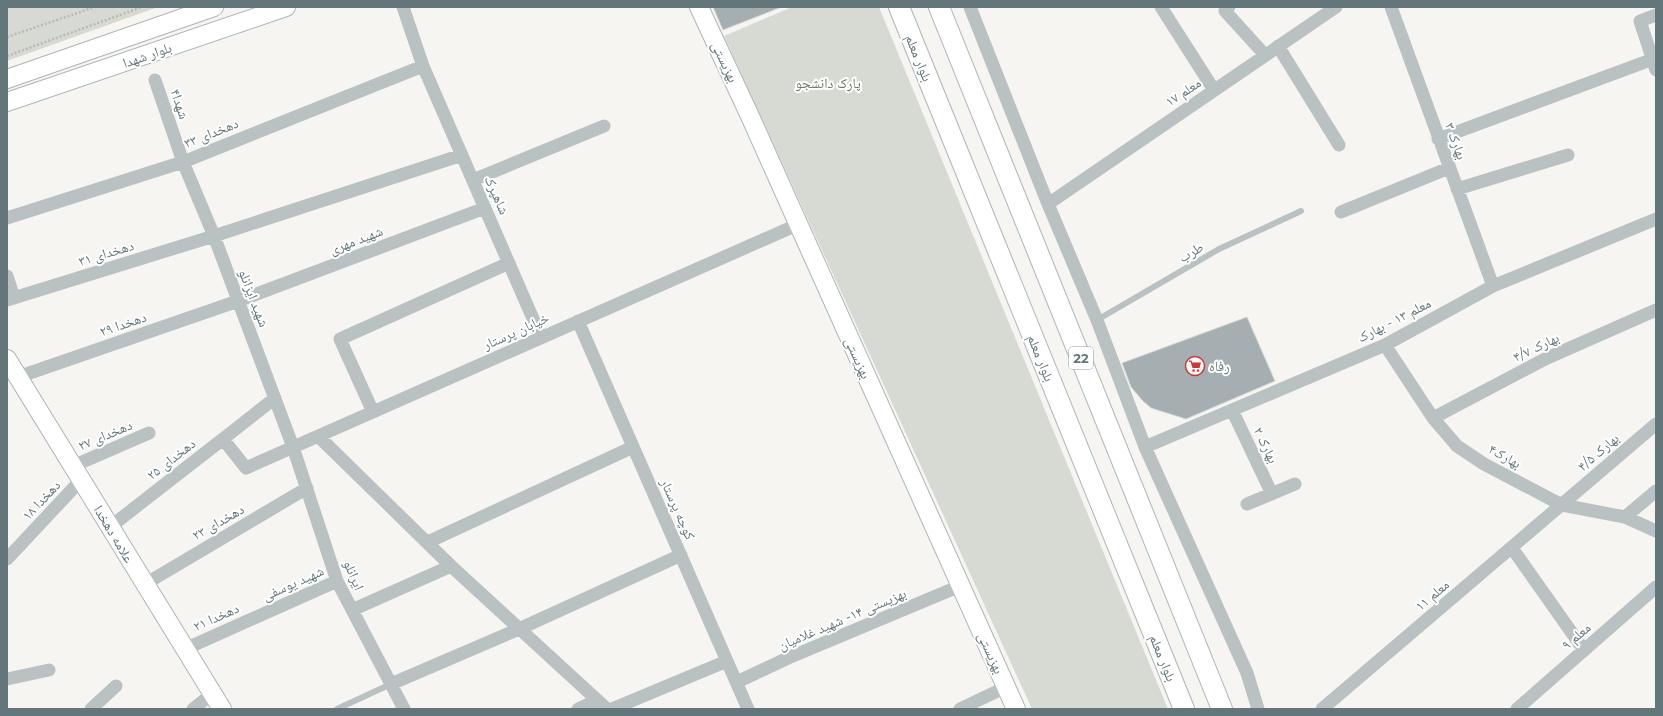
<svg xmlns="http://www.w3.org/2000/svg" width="1663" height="716" font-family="Montserrat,'Noto Naskh Arabic',sans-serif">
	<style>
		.green { fill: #d7dad2 }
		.building { fill: #a5afb1; stroke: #d7d6d5 }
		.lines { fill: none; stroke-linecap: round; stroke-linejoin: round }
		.secondary-casing { stroke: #adb5b7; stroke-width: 20 }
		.primary-casing { stroke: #aeb5b7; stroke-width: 22 }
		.path { stroke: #b5babb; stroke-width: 2.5; stroke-dasharray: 2 2; stroke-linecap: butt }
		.lane { stroke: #bac1c2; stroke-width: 6 }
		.street { stroke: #bac1c2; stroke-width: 13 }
		.secondary { stroke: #fff; stroke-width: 18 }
		.primary { stroke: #fff; stroke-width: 20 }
		.labels { text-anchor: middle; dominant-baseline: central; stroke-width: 4; stroke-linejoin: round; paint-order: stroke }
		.shield { fill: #fff; stroke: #92a0a3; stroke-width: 1 }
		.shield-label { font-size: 13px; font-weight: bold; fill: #63777b }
		.street-label { font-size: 14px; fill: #63777b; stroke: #fff }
		.park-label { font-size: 14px; fill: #6e7965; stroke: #fff }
		.poi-label { font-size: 14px; fill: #63777b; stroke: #fff; text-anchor: start }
	</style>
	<rect width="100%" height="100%" fill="#f6f5f2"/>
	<path class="green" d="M7 7H158L7 61Z
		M792 7H879L1168 709H1032L724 36Z"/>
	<path class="building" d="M713 7H779V8L723 30Z
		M1247 317 1275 381 1186 419 1151 408 1142 400 1131 387 1122 363Z"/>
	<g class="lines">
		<defs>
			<path id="secondary" d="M699 7 749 114 1016 709
				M7 79 214 7
				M7 102 286 7
				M7 359 222 709"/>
			<path id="primary" d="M899 7 1184 709
				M939 7 1222 709"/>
		</defs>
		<use href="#secondary" class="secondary-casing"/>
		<use href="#primary" class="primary-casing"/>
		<path class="path" d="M7 37 95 7
			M7 56 142 7"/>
		<path class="lane" d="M1097 320 1219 249 1301 211
			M337 709 391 684"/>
		<path class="street" d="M403 7 423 66 541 337
			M970 7 1048 204 1097 320 1145 447 1247 673 1258 709
			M1161 7 1214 90
			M1229 7 1225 11 1265 55
			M1391 7 1493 286
			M1656 15 1640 21 1656 70
			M1278 46 1339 145
			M155 80 183 162 214 236 293 447 337 581 404 709
			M1438 139 1656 58
			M473 180 604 126
			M1457 189 1568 155
			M1048 204 1336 7
			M1341 212 1449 168
			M7 218 183 162 423 66
			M7 276 14 298
			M7 300 214 236 462 155
			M578 321 748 709
			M1385 345 1433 418 1457 446 1484 464 1562 505 1625 517 1656 531
			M18 377 238 301 485 208
			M1232 410 1272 494
			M373 412 340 339 509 263
			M1433 418 1545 359 1656 310
			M318 436 451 566 607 709
			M223 439 275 398
			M1145 447 1385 345 1493 286 1656 219
			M73 466 149 433
			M1247 504 1295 484
			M1625 517 1656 491
			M110 527 223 439 246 468 799 224
			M428 542 633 447
			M1512 548 1584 650
			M7 559 81 480
			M145 584 307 488
			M352 610 451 566
			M185 649 337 581
			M7 679 49 670
			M737 682 788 658 960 586
			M391 684 519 629 681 555
			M91 709 116 686
			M193 709 212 694
			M578 709 597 700
			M612 709 727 661
			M960 709 1006 687
			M1322 709 1656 424
			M1517 709 1656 587"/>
		<use href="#secondary" class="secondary"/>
		<use href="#primary" class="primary"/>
	</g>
	<defs>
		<symbol id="supermarket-ring" viewBox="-11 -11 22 22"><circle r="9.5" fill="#fff" stroke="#d43436" stroke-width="1.5"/><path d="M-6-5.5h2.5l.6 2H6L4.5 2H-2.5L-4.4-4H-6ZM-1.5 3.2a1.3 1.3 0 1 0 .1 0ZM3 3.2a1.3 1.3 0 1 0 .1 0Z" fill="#d43436"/></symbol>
	</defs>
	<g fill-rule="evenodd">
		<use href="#supermarket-ring" x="1184" y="355" width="22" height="22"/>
	</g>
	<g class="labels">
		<rect class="shield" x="1069" y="347" width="24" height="22" rx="3"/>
		<g class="shield-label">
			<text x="1081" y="358">22</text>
		</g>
		<g class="street-label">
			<text transform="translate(147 55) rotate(-19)">بلوار شهدا</text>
			<text transform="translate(919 58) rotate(68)">بلوار معلم</text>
			<text transform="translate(725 62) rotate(65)">بهزیستی</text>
			<text transform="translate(1183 92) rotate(-34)">معلم ۱۷</text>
			<text transform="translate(180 104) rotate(71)">شهدا۴</text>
			<text transform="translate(211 133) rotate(-22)">دهخدای ۳۳</text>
			<text transform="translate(1456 141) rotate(70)">بهارک ۳</text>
			<text transform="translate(497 195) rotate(66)">شاهپرک</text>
			<text transform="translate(356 240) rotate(-21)">شهید مهری</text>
			<text transform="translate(1191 252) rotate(-30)">طرب</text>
			<text transform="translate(106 253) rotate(-17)">دهخدای ۳۱</text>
			<text transform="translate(254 298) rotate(69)">شهید ایزانلو</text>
			<text transform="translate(1394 320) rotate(-27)">معلم ۱۳ - بهارک</text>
			<text transform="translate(123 324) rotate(-19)">دهخدا ۲۹</text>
			<text transform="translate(516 331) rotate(-24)">خیابان پرستار</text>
			<text transform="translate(1536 347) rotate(-26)">بهارک ۴/۷</text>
			<text transform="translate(858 358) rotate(66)">بهزیستی</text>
			<text transform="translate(1041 358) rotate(68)">بلوار معلم</text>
			<text transform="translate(105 435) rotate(-23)">دهخدای ۲۷</text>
			<text transform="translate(1266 445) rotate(64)">بهارک ۲</text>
			<text transform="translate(1598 452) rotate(-41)">بهارک ۴/۵</text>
			<text transform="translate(1505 456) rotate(29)">بهارک۴</text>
			<text transform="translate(171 459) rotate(-38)">دهخدای ۲۵</text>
			<text transform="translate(41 500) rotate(-47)">دهخدا ۱۸</text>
			<text transform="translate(678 509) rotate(66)">کوچه پرستار</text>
			<text transform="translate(218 522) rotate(-30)">دهخدای ۲۳</text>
			<text transform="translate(114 534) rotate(59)">علامه دهخدا</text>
			<text transform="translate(354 575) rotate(67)">ایرانلو</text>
			<text transform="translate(293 583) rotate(-24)">شهید یوسفی</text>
			<text transform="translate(1432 595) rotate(-40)">معلم ۱۱</text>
			<text transform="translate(216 617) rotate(-24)">دهخدا ۲۱</text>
			<text transform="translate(842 619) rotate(-23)">بهزیستی ۱۴- شهید غلامیان</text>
			<text transform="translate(1576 636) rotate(-41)">معلم ۹</text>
			<text transform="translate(991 653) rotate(66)">بهزیستی</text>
			<text transform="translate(1163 658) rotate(68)">بلوار معلم</text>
		</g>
		<g class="park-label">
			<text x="828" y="83">پارک دانشجو</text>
		</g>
		<g class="poi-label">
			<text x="1209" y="366">رفاه</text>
		</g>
	</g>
	<rect width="1663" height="716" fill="none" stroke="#63777b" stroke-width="16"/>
</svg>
